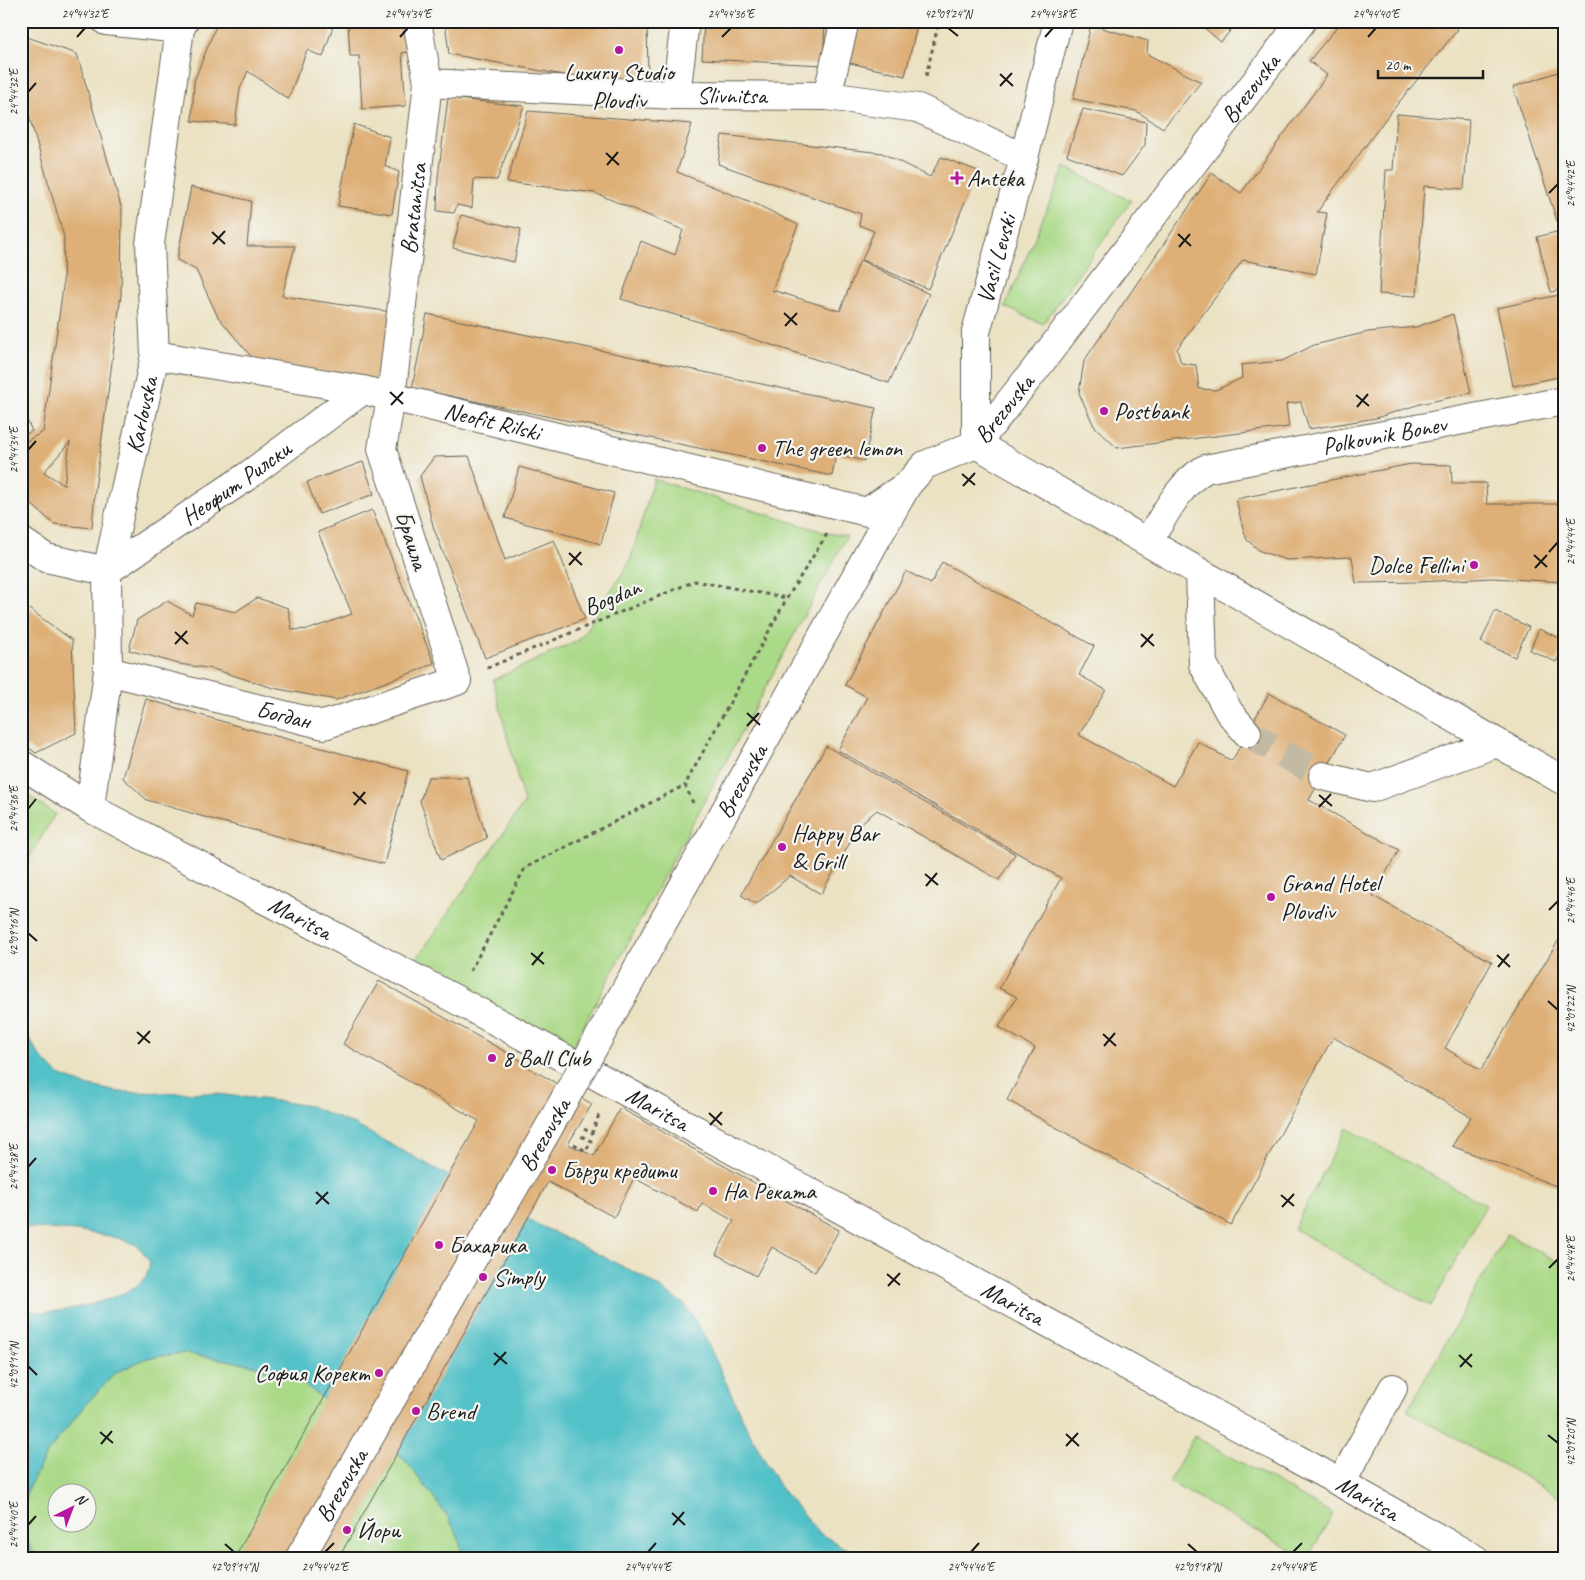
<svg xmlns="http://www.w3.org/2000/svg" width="1585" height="1580" font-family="Caveat,sans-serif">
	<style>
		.green { fill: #aad987; stroke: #637a52; fill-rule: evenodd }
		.water { fill: #53c1c8; stroke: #386e72 }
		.building { fill: #deb078; fill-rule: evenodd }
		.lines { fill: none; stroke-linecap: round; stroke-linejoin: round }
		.minor-tunnel { stroke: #c2baa2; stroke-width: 28; stroke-dasharray: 28 14; stroke-linecap: butt }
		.minor-casing { stroke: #646156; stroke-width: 30 }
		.path { stroke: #646156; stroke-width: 3; stroke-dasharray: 4 4; stroke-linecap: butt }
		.minor { stroke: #fff; stroke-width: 28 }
		.minor-bridge-casing { stroke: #646156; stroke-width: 30; stroke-linecap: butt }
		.minor-bridge { stroke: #fff; stroke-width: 28 }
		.ticks { fill: none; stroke: #1c1c1c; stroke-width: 2 }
		.poi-dot { fill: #b5179e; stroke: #f6f6f2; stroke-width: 2 }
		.labels { text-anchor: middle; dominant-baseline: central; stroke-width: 4.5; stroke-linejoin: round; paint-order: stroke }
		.poi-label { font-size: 24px; fill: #1c1c1c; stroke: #f6f6f2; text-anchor: start }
		.street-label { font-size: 24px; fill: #1c1c1c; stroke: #f6f6f2 }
		.neatline { fill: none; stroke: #1c1c1c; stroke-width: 2 }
		.ticks-label { font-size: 12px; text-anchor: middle; fill: #1c1c1c }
	</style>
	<rect width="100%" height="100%" fill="#f6f6f2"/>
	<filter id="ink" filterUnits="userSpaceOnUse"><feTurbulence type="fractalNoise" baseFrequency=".02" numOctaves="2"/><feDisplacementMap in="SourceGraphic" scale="10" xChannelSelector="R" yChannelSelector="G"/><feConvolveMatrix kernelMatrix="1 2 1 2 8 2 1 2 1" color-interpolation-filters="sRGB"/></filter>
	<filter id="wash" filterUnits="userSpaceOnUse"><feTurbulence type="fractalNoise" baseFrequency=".0096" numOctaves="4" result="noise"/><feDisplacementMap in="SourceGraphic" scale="20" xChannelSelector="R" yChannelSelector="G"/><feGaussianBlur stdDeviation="1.12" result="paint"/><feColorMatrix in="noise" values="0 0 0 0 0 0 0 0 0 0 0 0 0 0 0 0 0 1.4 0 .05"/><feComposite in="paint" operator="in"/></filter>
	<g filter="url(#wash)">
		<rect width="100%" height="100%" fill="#ebe2c3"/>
		<path class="green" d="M1065 167 1131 201 1043 324 1005 307Z
			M654 479 827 533 847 536 570 1051 412 966 524 803 493 680 579 640 630 561Z
			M21 791 55 814 21 872Z
			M1346 1128 1486 1205 1431 1306 1294 1229Z
			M1507 1234 1564 1265V1499L1407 1411Z
			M184 1353 250 1364 301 1382 406 1461 448 1517 459 1539 463 1559H39L27 1542 21 1515 28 1488 47 1453 84 1406 115 1373 147 1358ZM58 1492H88V1522H58Z
			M1194 1436 1333 1514 1307 1559 1169 1482Z"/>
		<path class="water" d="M21 1025 40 1056 59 1075 85 1085 119 1092 208 1093 269 1100 310 1106 357 1126 539 1225 642 1276 685 1305 705 1337 746 1426 779 1486 819 1533 841 1546 872 1559H463L459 1539 448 1517 406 1461 301 1382 250 1364 184 1353 147 1358 115 1373 84 1406 47 1453 28 1488 21 1515V1309C26 1310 31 1311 37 1312 60 1314 127 1299 143 1280 148 1275 148 1269 150 1263 146 1256 140 1246 132 1243 108 1232 48 1228 21 1228Z
			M21 1517 27 1542 39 1559H21Z"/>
		<g id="blocks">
			<path class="building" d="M218 21H331L334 23 323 57 307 50 288 99 248 71 240 89 235 125 192 121 194 81Z
				M348 21H406L408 52 402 53 406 106 362 109 359 56H350Z
				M445 21H647L648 79 591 80 449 54Z
				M704 21H825L823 65 702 59Z
				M856 21H918L905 76 846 62Z
				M1196 21H1238L1221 42Z
				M1342 21H1449L1458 29 1383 122 1317 212 1327 213 1316 274 1243 260 1177 349 1181 363 1196 365 1199 389 1216 390 1242 378 1241 365 1282 361 1314 345 1368 332 1416 327 1453 314 1471 393 1420 404 1376 418 1309 429 1301 402 1286 404 1289 427 1117 448 1094 426 1079 393 1084 361 1212 173 1241 193 1327 75 1309 61Z
				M1091 25 1148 41 1147 54 1201 82 1163 128 1136 111 1073 99Z
				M21 35 77 54 122 210 121 295 95 489 92 528 54 524 22 496 21 498V444L43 432 63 287 64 237 26 105 21 104ZM70 442 64 485 44 472Z
				M1564 70V219L1557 221 1513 87Z
				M448 98 524 106 497 180 474 179 472 208 457 205 454 213 437 211 438 177Z
				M1083 109 1146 122 1145 145 1122 176 1067 155Z
				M528 111 692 124 677 172 758 205 798 225 772 290 840 311 860 260 929 294 889 383 710 325 621 299 641 241 675 255 683 230 595 193 507 182Z
				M1397 114 1469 120 1464 189 1424 186 1417 296 1379 294 1386 170H1393Z
				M354 124 390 137 385 166 399 172 392 214 338 206Z
				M722 135 882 153 930 177 941 157 978 171 928 289 862 260 874 231 859 225 861 214 718 164Z
				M191 187 251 201 247 246H295L282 296 392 312 382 382 255 361 218 317 196 270 177 260Z
				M461 215 521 229 514 262 453 248Z
				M1564 230V289L1551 292 1537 237Z
				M1564 294V376L1513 386 1497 308Z
				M427 314 876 408 864 461 836 454 832 476 412 388Z
				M21 407 32 431 21 436Z
				M469 456 505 560 554 540 585 619 485 658 434 529 420 476 434 457Z
				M363 462 374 494 319 514 307 482Z
				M1411 464 1451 465 1452 483H1486L1487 504H1564V582L1492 578 1419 582 1356 583 1352 557 1286 560 1260 551 1247 540 1242 525 1236 499Z
				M519 467 614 493 601 544 505 518Z
				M372 510 434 663 419 670 336 700 273 688 213 669 179 664 129 650 137 620 167 601 192 615 196 603 235 612 257 598 288 608 292 630 310 629 352 614 318 532Z
				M942 562 1094 646 1079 675 1106 690 1079 735 1173 786 1198 742 1232 761 1269 693 1345 735 1309 800 1399 850 1373 896 1492 962 1445 1048 1481 1070 1564 931V1189L1452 1146 1471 1117 1333 1037 1231 1225 1007 1100 1035 1048 999 1027 1017 997 999 988 1061 878 838 750 867 697 845 685 906 571 931 584Z
				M21 603 72 640 76 733 36 753 21 742Z
				M1495 611 1529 627 1515 657 1481 642Z
				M1539 629 1564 640V645L1556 662 1530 650Z
				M146 699 238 726 408 771 384 864 211 819 147 800 123 778Z
				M826 746 1015 854 999 880 877 810 861 823 821 894 790 876 756 904 741 895Z
				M428 777H467L487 838 441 860 420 801Z
				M379 981 522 1061 521 1063 592 1104 568 1144 594 1156 620 1108 839 1230 815 1272 772 1247 756 1276 716 1254 734 1221 702 1203 698 1212 634 1178 614 1217 548 1182 338 1559H234L479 1121 343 1044Z"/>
		</g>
	</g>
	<g filter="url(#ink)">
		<use href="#blocks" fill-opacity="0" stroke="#646156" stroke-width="1"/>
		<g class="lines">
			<path class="minor-tunnel" d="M1247 733 1323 776"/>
			<defs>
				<g id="minor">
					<path d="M106 21 180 29"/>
					<path id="s1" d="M428 83 676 95 827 96 918 108 1024 158"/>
					<path d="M676 95 685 21"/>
					<path d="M827 96 845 21"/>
					<path id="s2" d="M155 355 363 390 867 512 907 485"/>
					<path d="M976 444 1564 781"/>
					<path id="s3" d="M976 444V332L1024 158 1058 21"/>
					<path id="s4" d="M877 538 907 485 925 465 976 444 1038 366 1302 21"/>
					<path id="s5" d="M21 541 46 558 107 571 246 477 363 390"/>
					<path id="s6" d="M1148 542C1164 516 1178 485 1205 469L1564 401"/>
					<path d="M1200 573 1203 664 1229 712 1247 733"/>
					<path id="s7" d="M108 671 324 725 457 681 382 449 391 398 428 83 417 21"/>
					<path id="s8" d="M21 764 90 808 453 998 612 1084 1341 1483 1475 1559"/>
					<path d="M1323 776 1372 788 1497 743"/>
					<path id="s9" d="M90 808 108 671 107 571 155 355 150 244 180 29 184 21"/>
					<path d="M1341 1483 1393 1388"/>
				</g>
			</defs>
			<use href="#minor" class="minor-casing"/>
			<path class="path" d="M926 76 939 21
				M487 668 695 581 787 598
				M693 803 685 785 787 598 827 534
				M470 971 484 946 525 868 685 785
				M584 1129 592 1133 600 1112
				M574 1144 586 1151 591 1141 581 1136"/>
			<use href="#minor" class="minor"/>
			<defs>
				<g id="minor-bridge">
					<path id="s10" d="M299 1559 548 1129 877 538"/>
				</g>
			</defs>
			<use href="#minor-bridge" class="minor-bridge-casing"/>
			<use href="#minor-bridge" class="minor-bridge"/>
		</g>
	</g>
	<path class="ticks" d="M948 28 958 36M77 37 85 28M400 37 408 28M722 37 731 28M1045 37 1053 28M1368 37 1376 28M1000 74 1013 86M1000 86 1012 73M28 92 36 83M606 153 619 165M607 165 618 152M1549 193 1558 184M212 232 225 244M1178 234 1191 246M213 244 225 231M1179 247 1190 234M784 313 797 325M785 326 797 313M390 392 403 404M1356 395 1369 406M391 405 403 392M1357 407 1368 394M28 450 36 441M962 474 975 485M963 486 975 473M1549 552 1558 542M569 553 582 565M1534 555 1547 567M569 565 581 552M1535 568 1547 555M175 632 188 644M1141 634 1154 646M175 644 187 631M1141 647 1153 634M747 713 760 725M747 726 759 713M353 792 366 804M1319 795 1332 806M354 805 365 792M1319 807 1331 794M28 809 36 799M925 874 938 885M926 886 937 873M1549 910 1558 901M28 933 37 941M531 953 544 964M1497 955 1510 967M532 965 543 952M1498 967 1509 954M1548 1001 1558 1010M137 1032 150 1043M1103 1034 1116 1046M138 1044 150 1031M1104 1046 1115 1033M709 1113 722 1125M710 1125 722 1112M28 1167 36 1158M316 1192 329 1204M1281 1195 1294 1206M316 1204 328 1192M1282 1207 1294 1194M1549 1268 1558 1259M887 1274 900 1285M888 1286 900 1273M494 1353 507 1364M1459 1355 1472 1367M494 1365 506 1352M28 1366 37 1375M1460 1367 1472 1354M100 1432 113 1443M1066 1434 1079 1446M1548 1435 1558 1443M101 1444 112 1431M1066 1446 1078 1433M672 1513 685 1525M28 1525 36 1516M673 1525 684 1512M225 1544 234 1552M1188 1544 1197 1552M325 1552 334 1543M648 1552 656 1543M971 1552 979 1543M1293 1552 1302 1543"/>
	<g class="poi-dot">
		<circle cx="619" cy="50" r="5"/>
		<path d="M954.5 170.5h5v5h5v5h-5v5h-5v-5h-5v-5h5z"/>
		<circle cx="1104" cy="411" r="5"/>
		<circle cx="762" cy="448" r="5"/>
		<circle cx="1474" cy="565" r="5"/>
		<circle cx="782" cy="847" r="5"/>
		<circle cx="1271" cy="897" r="5"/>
		<circle cx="492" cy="1058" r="5"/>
		<circle cx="552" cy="1170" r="5"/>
		<circle cx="713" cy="1191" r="5"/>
		<circle cx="439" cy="1245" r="5"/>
		<circle cx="483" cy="1277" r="5"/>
		<circle cx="379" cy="1373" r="5"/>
		<circle cx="416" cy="1411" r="5"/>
		<circle cx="347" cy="1530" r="5"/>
	</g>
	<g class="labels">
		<g class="poi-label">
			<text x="619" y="72" text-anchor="middle">Luxury Studio<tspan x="619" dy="28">Plovdiv</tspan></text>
			<text x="967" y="178">Anteka</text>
			<text x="1114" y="411">Postbank</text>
			<text x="772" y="448">The green lemon</text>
			<text x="1464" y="565" text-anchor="end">Dolce Fellini</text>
			<text x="792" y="833">Happy Bar<tspan x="792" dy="28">&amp; Grill</tspan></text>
			<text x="1281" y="883">Grand Hotel<tspan x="1281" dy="28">Plovdiv</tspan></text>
			<text x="502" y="1058">8 Ball Club</text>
			<text x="562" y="1170">Бързи кредити</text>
			<text x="723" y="1191">На Реката</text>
			<text x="449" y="1245">Бахарика</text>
			<text x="493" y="1277">Simply</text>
			<text x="369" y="1373" text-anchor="end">София Корект</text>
			<text x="426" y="1411">Brend</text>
			<text x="357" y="1530">Йори</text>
		</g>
		<g class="street-label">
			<text stroke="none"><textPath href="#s4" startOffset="592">Brezovska</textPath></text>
			<text stroke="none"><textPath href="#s1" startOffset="304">Slivnitsa</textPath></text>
			<text stroke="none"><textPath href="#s7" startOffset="849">Bratanitsa</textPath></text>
			<text stroke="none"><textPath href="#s3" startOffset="188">Vasil Levski</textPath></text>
			<text stroke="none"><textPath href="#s4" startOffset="188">Brezovska</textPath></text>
			<text stroke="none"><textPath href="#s9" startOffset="398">Karlovska</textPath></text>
			<text stroke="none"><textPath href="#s2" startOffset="344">Neofit Rilski</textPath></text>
			<text stroke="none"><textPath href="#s6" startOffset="276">Polkovnik Bonev</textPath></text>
			<text stroke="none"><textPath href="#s5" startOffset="249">Неофит Рилски</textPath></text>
			<text transform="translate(412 540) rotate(72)">Браила</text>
			<text transform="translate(612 597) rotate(-23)">Bogdan</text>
			<text stroke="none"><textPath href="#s7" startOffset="181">Богдан</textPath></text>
			<text stroke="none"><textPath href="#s10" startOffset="895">Brezovska</textPath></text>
			<text stroke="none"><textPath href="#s8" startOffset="319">Maritsa</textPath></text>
			<text stroke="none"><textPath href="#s8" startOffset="724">Maritsa</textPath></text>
			<text stroke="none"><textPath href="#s10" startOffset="490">Brezovska</textPath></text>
			<text stroke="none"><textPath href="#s8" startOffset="1129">Maritsa</textPath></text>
			<text stroke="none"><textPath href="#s10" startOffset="85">Brezovska</textPath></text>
			<text stroke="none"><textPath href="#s8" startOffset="1534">Maritsa</textPath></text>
		</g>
	</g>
	<rect width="1585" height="1580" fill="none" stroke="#f6f6f2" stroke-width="55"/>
	<g transform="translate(72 1508) rotate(42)"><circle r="24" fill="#f6f6f2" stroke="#9f9f9c"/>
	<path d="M0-4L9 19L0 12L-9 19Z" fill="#b5179e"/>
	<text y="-8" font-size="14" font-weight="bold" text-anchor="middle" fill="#1c1c1c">N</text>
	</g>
	<path d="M1378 70v8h105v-8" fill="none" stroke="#1c1c1c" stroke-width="2.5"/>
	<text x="1385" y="70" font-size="15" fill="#1c1c1c" stroke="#f6f6f2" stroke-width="4" paint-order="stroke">20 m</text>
	<rect x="28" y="28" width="1530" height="1524" class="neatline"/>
	<g class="ticks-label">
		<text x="85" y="18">24°44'32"E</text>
		<text x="408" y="18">24°44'34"E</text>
		<text x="731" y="18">24°44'36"E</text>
		<text x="948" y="18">42°09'24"N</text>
		<text x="1053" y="18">24°44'38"E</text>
		<text x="1376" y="18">24°44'40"E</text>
		<text transform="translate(14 92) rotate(-90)" y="4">24°44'32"E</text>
		<text transform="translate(1571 184) rotate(-90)" y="4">24°44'42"E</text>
		<text transform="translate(14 450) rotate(-90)" y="4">24°44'34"E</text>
		<text transform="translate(1571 542) rotate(-90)" y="4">24°44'44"E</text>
		<text transform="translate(14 809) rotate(-90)" y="4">24°44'36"E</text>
		<text transform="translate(1571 901) rotate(-90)" y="4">24°44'46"E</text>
		<text transform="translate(14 933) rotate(-90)" y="4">42°09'16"N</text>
		<text transform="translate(1571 1010) rotate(-90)" y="4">42°09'22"N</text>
		<text transform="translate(14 1167) rotate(-90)" y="4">24°44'38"E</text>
		<text transform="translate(1571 1259) rotate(-90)" y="4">24°44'48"E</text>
		<text transform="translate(14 1366) rotate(-90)" y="4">42°09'14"N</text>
		<text transform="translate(1571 1443) rotate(-90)" y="4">42°09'20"N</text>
		<text transform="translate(14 1525) rotate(-90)" y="4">24°44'40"E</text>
		<text x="234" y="1571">42°09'14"N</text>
		<text x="325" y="1571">24°44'42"E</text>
		<text x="648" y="1571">24°44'44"E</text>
		<text x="971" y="1571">24°44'46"E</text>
		<text x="1197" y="1571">42°09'18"N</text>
		<text x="1293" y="1571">24°44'48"E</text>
	</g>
</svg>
